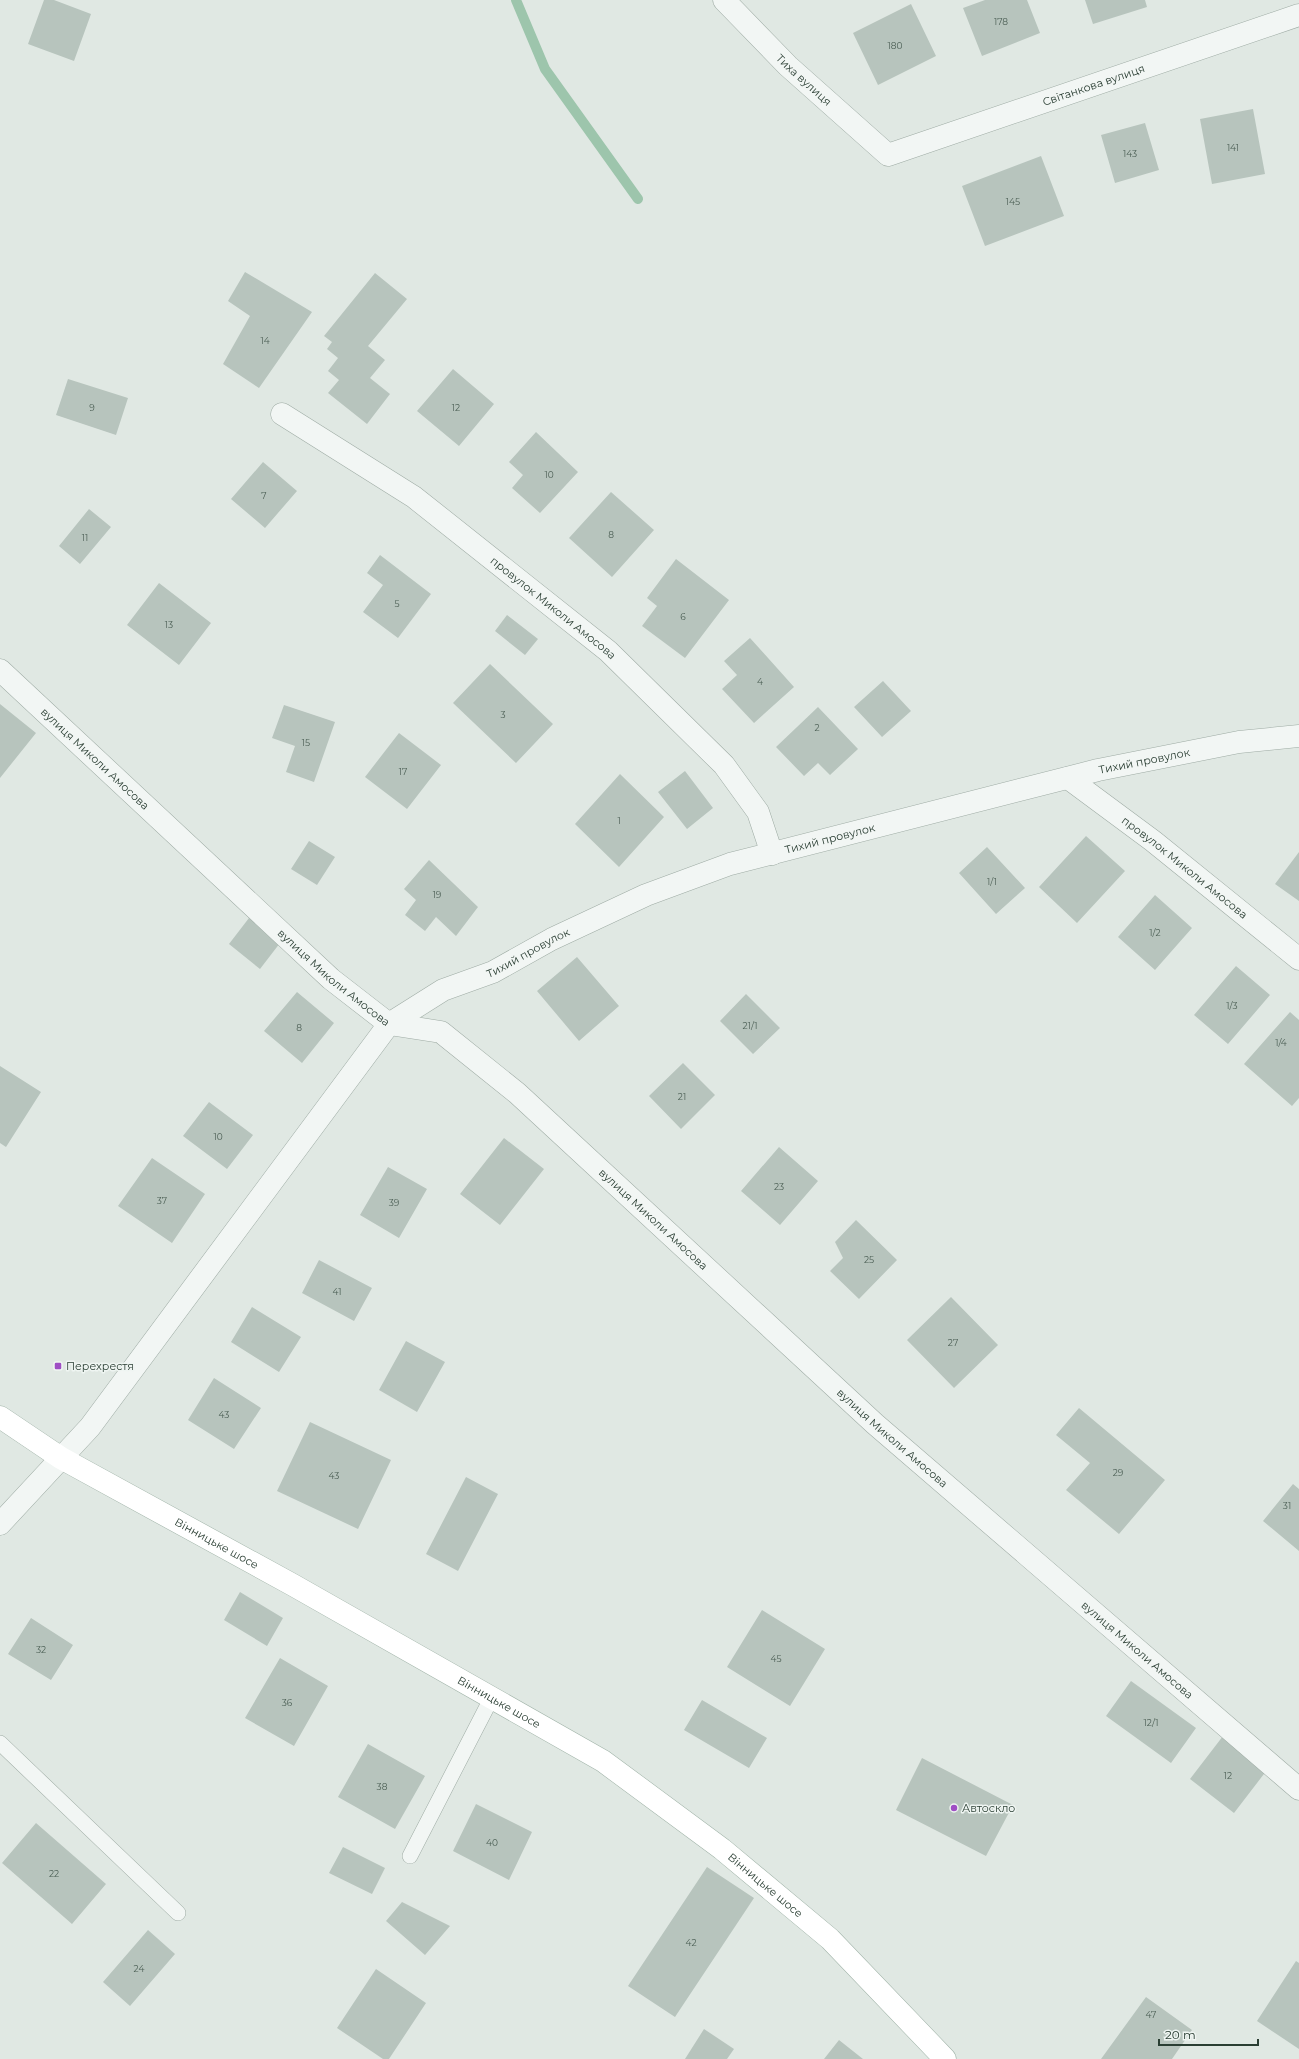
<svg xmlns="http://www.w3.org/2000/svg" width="1299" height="2059" font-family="Montserrat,sans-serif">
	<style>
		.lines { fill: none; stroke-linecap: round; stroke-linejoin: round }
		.stream { stroke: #9dc5ac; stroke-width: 10 }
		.building { fill: #b7c4bd }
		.lane-casing { stroke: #9eaba4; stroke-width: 16 }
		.street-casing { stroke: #9eaba4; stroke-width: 23 }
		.primary-casing { stroke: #a0b3a8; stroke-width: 23 }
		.lane { stroke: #f2f6f4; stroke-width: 15 }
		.street { stroke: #f2f6f4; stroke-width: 22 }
		.primary { stroke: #fff; stroke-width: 22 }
		.poi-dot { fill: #9f4ec4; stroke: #eff5f2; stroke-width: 1.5 }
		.labels { text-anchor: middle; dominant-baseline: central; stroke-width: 3; stroke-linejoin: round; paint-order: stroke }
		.number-label { font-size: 9px; fill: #4d6056 }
		.street-label { font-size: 11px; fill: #2a3e33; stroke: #eff5f2 }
		.poi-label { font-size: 11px; fill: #2a3e33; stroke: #eff5f2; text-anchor: start }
	</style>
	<rect width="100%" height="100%" fill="#e0e8e3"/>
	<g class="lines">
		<path class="stream" d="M516 0 545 69 638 199"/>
	</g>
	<path class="building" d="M44 0H54L91 14 74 61 28 44Z
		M985 0H1027L1040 33 982 56 963 8Z
		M1085 0H1145L1147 7 1093 24Z
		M911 4 936 56 878 85 853 33Z
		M1253 109 1265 174 1212 184 1200 119Z
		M1145 123 1159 170 1115 183 1101 135Z
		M1041 156 1064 216 985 246 962 186Z
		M245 272 312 312 259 388 223 364 250 316 228 301Z
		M375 273 407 299 368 346 385 360 370 378 390 394 367 424 328 393 339 380 328 371 338 358 327 349 332 342 324 336Z
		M453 369 494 404 459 446 417 411Z
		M68 379 128 398 116 435 56 415Z
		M536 432 578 472 540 513 512 488 523 475 509 462Z
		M263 462 297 491 265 528 231 499Z
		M611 492 654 530 612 577 569 538Z
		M89 509 111 527 80 564 59 546Z
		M380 555 431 594 398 638 363 612 383 585 367 573Z
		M676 559 729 600 685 658 642 626 657 606 647 598Z
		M159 583 211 623 179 665 127 625Z
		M507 615 538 639 525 655 495 631Z
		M750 638 794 687 754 723 722 689 737 675 724 661Z
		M490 664 553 724 516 763 453 703Z
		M883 681 911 711 882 737 854 707Z
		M0 704 36 733 0 778Z
		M284 705 335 722 314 782 286 772 295 746 272 738Z
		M818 707 858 749 830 775 818 763 804 776 776 747Z
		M399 733 441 765 407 809 365 777Z
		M685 771 713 808 687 829 658 792Z
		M620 774 664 817 619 867 575 824Z
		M1086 836 1125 871 1077 923 1039 887Z
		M309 841 335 857 317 885 291 869Z
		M987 847 1025 888 996 914 959 873Z
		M1299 852V901L1275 884Z
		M429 860 478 907 456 936 436 917 425 931 405 915 416 900 404 889Z
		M1155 895 1192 928 1155 970 1118 937Z
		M249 918 280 943 260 969 229 944Z
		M577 957 619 1006 579 1041 537 991Z
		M1236 966 1270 995 1228 1044 1194 1015Z
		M297 992 334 1023 302 1063 264 1031Z
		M746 994 780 1028 753 1054 720 1021Z
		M1290 1012 1299 1020V1098L1292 1106 1244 1064Z
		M683 1063 715 1095 681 1129 649 1096Z
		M0 1066 41 1092 6 1147 0 1143Z
		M209 1102 253 1135 227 1169 183 1136Z
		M504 1138 544 1169 500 1225 460 1194Z
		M779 1147 818 1181 780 1225 741 1191Z
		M152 1158 205 1194 172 1243 118 1206Z
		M388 1167 427 1189 399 1238 360 1215Z
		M856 1220 897 1260 859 1299 830 1271 843 1258 835 1242Z
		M319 1260 372 1288 354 1321 302 1293Z
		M951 1297 998 1345 954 1388 907 1340Z
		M252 1307 301 1337 279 1372 231 1342Z
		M406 1341 445 1362 417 1412 379 1390Z
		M214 1378 261 1408 234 1449 188 1420Z
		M1079 1408 1165 1480 1119 1534 1066 1490 1090 1463 1056 1435Z
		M310 1422 391 1460 358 1529 277 1491Z
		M466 1477 498 1494 458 1571 426 1554Z
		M1293 1484 1299 1489V1551L1263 1521Z
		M240 1592 283 1618 267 1646 224 1620Z
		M762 1610 825 1649 790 1706 727 1667Z
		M31 1618 73 1645 51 1680 8 1654Z
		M280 1658 328 1686 294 1746 245 1718Z
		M1131 1681 1196 1728 1171 1763 1106 1716Z
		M702 1700 767 1738 749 1768 684 1730Z
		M1223 1736 1267 1770 1234 1813 1190 1779Z
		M368 1744 425 1776 395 1829 338 1797Z
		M922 1758 1013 1805 986 1856 896 1810Z
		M476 1804 532 1832 509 1880 453 1851Z
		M36 1823 106 1884 72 1924 2 1863Z
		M343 1847 385 1868 372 1894 329 1873Z
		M707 1867 754 1898 675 2017 628 1986Z
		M402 1902 450 1926 425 1955 386 1921Z
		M148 1930 175 1954 130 2006 103 1982Z
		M1296 1961 1299 1963V2049L1257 2021Z
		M376 1969 426 2003 389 2059H383L337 2028Z
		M1146 1997 1192 2030 1172 2059H1101Z
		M704 2029 734 2049 727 2059H685Z
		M839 2040 863 2059H824Z"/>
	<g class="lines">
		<defs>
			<path id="lane" d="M0 1743 178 1913
				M410 1856 491 1699"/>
			<g id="street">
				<path id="s1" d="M724 0 788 66 888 155 1299 15"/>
				<path id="s2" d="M282 414 414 497 608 651 724 765 758 812 772 854"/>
				<path id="s3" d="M0 670 331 979 389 1024 441 1032 517 1093 875 1424 1299 1789"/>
				<path id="s4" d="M1068 778 1153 841 1299 959"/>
				<path id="s5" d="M0 1524 90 1427 389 1024 443 990 493 972 552 939 646 895 730 864 1098 770 1239 742 1299 736"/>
			</g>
			<g id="primary">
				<path id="s6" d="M0 1417 61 1458 293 1585 603 1761 722 1849 830 1939 945 2059"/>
			</g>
		</defs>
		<use href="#lane" class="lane-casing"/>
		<use href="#street" class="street-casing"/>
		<use href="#primary" class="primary-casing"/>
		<use href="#lane" class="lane"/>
		<use href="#street" class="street"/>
		<use href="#primary" class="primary"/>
	</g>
	<g class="poi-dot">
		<rect x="54" y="1362" width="8" height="8" rx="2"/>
		<circle cx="954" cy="1808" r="4"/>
	</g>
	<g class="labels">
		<g class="number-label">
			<text x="1001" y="21">178</text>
			<text x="895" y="45">180</text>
			<text x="1233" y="147">141</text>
			<text x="1130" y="153">143</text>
			<text x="1013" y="201">145</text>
			<text x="265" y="340">14</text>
			<text x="92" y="407">9</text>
			<text x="456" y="407">12</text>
			<text x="549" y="474">10</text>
			<text x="264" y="495">7</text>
			<text x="611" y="534">8</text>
			<text x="85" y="537">11</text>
			<text x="397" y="603">5</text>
			<text x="683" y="616">6</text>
			<text x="169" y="624">13</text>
			<text x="760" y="681">4</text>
			<text x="503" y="714">3</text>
			<text x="817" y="727">2</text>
			<text x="306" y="742">15</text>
			<text x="403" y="771">17</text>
			<text x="619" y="820">1</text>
			<text x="992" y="881">1/1</text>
			<text x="437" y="894">19</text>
			<text x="1155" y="932">1/2</text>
			<text x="1232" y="1005">1/3</text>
			<text x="750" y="1025">21/1</text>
			<text x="299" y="1027">8</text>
			<text x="1281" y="1042">1/4</text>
			<text x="682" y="1096">21</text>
			<text x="218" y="1136">10</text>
			<text x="779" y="1186">23</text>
			<text x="162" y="1200">37</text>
			<text x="394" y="1202">39</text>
			<text x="869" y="1259">25</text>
			<text x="337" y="1291">41</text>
			<text x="953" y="1342">27</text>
			<text x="224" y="1414">43</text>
			<text x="1118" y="1472">29</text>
			<text x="334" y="1475">43</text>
			<text x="1287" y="1505">31</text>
			<text x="41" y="1649">32</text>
			<text x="776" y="1658">45</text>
			<text x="287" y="1702">36</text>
			<text x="1151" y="1722">12/1</text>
			<text x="1228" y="1775">12</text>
			<text x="382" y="1786">38</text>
			<text x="492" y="1842">40</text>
			<text x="54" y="1873">22</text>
			<text x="691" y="1942">42</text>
			<text x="139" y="1968">24</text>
			<text x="1151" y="2014">47</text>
		</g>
		<g class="street-label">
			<text stroke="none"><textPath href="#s1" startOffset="113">Тиха вулиця</textPath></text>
			<text stroke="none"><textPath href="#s1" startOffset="443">Світанкова вулиця</textPath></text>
			<text stroke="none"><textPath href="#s2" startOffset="334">провулок Миколи Амосова</textPath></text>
			<text stroke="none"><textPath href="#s3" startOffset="130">вулиця Миколи Амосова</textPath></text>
			<text stroke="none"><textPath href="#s5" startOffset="1439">Тихий провулок</textPath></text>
			<text stroke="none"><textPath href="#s5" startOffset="1115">Тихий провулок</textPath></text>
			<text stroke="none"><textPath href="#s4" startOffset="147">провулок Миколи Амосова</textPath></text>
			<text stroke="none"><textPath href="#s5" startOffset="791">Тихий провулок</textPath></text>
			<text stroke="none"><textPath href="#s3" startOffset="454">вулиця Миколи Амосова</textPath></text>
			<text stroke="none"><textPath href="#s3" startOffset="862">вулиця Миколи Амосова</textPath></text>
			<text stroke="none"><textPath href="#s3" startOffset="1186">вулиця Миколи Амосова</textPath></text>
			<text stroke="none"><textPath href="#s6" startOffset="251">Вінницьке шосе</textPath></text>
			<text stroke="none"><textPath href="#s3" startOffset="1510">вулиця Миколи Амосова</textPath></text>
			<text stroke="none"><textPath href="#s6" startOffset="575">Вінницьке шосе</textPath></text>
			<text stroke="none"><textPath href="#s6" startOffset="899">Вінницьке шосе</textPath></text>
		</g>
		<g class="poi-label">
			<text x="66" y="1366">Перехрестя</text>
			<text x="962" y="1808">Автоскло</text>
		</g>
	</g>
	<path d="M1159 2039v6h99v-6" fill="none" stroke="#2a3e33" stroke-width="2"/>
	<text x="1165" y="2039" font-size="12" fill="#2a3e33" stroke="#eff5f2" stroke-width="3" paint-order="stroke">20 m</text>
</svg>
